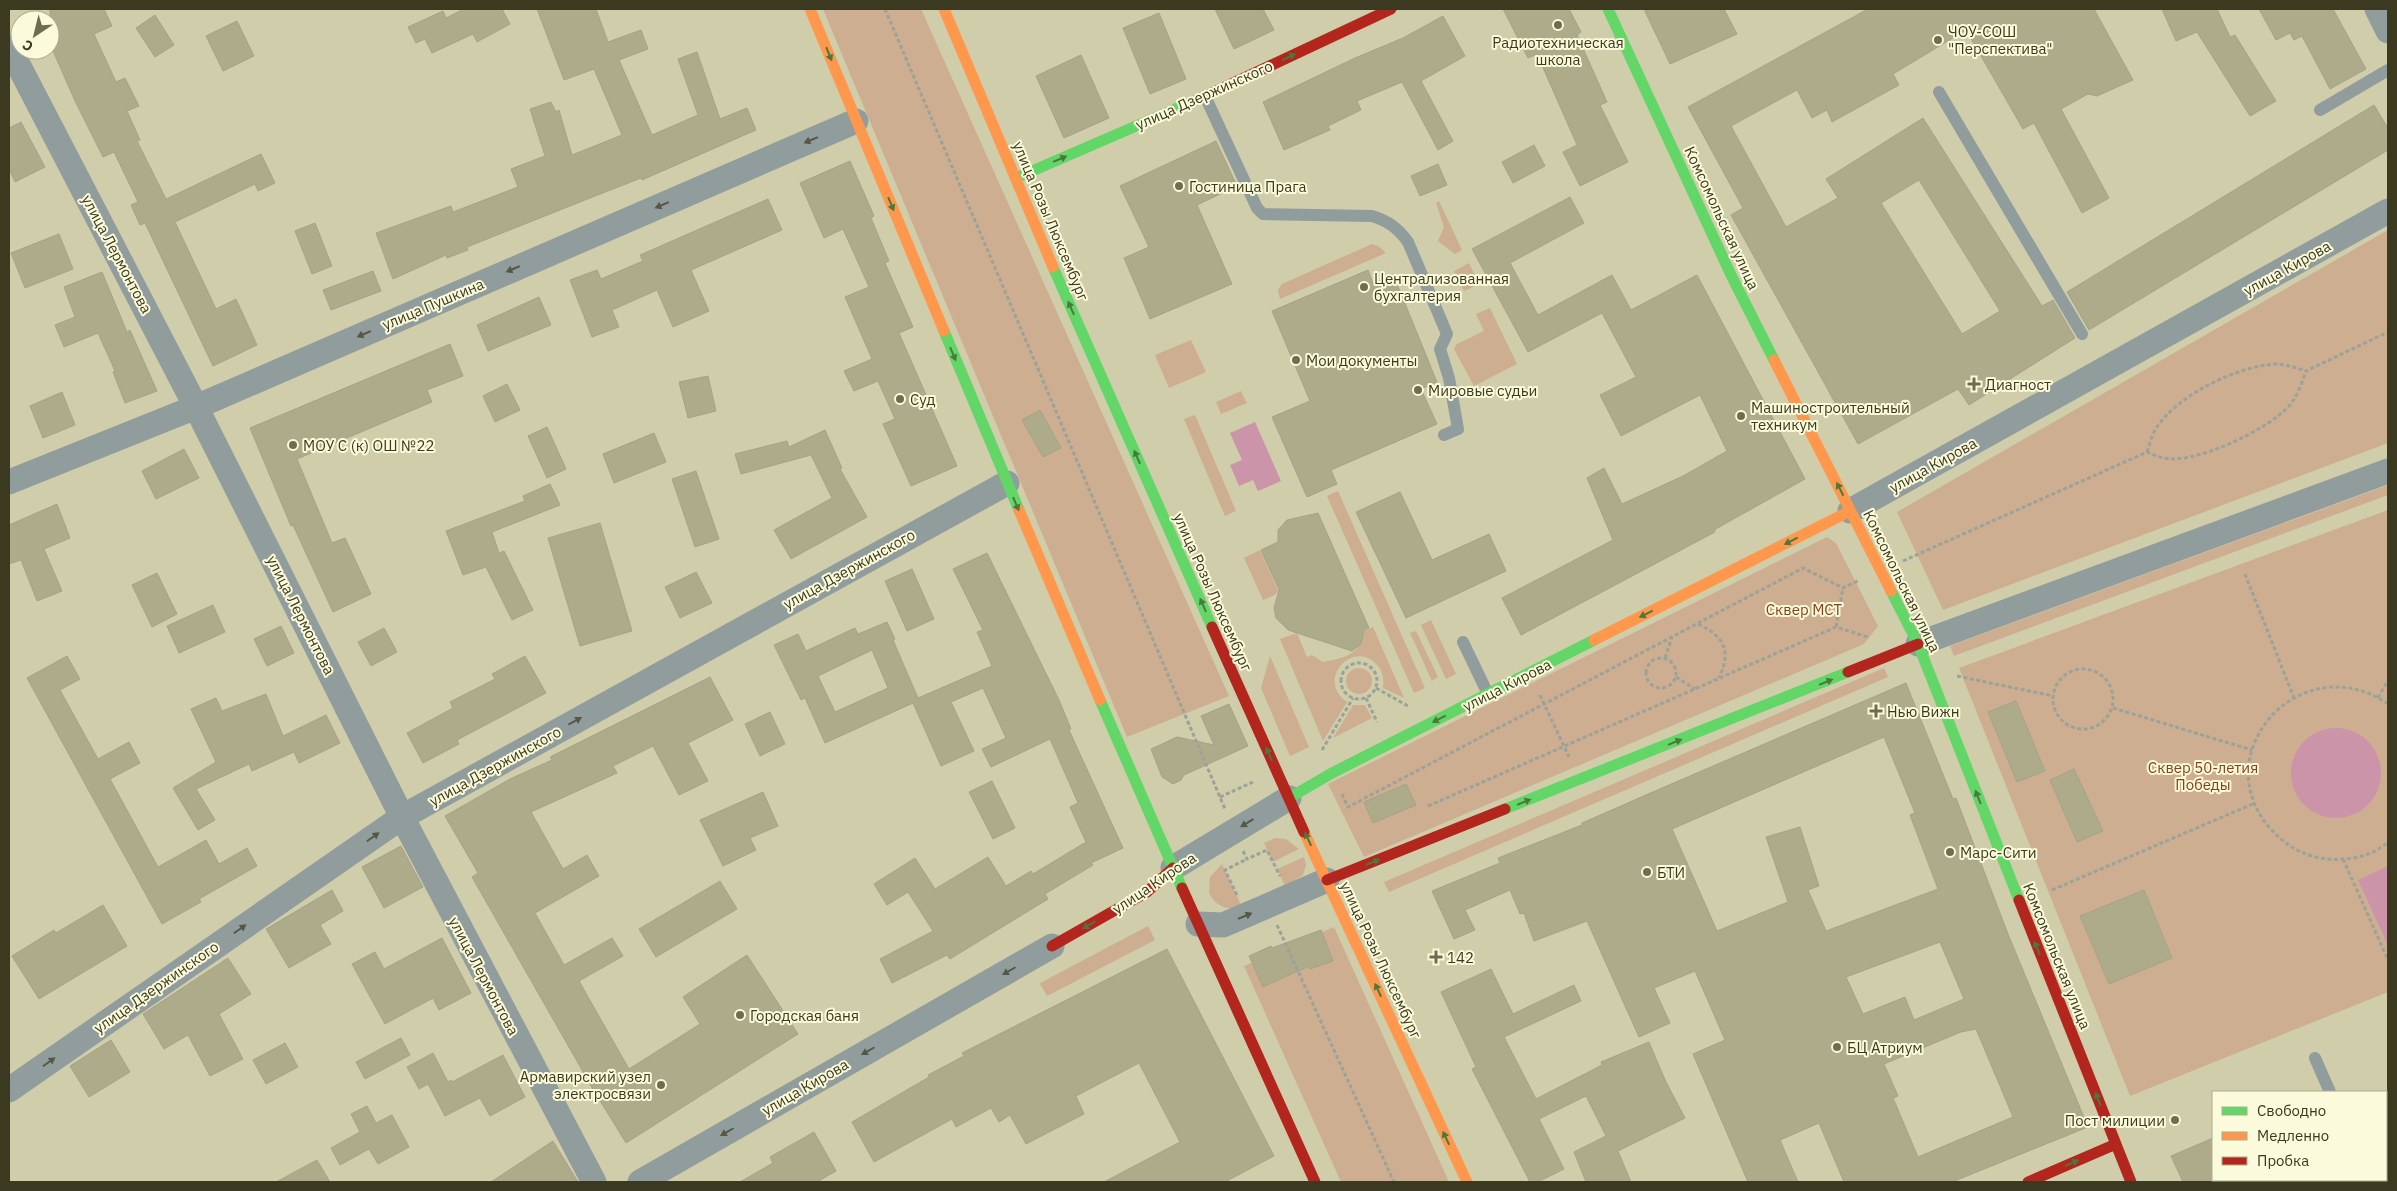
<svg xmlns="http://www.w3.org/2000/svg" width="2397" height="1191" font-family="'IBM Plex Sans',sans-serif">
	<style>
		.green { fill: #ceae90 }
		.water { fill: #cc94a9 }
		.building { fill: #adab8a; stroke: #a5a388; fill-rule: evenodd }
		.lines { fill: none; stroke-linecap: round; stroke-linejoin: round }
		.path { stroke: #9ba299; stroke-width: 3; stroke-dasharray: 4 2.5; stroke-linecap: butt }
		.lane { stroke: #919d9d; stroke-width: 12 }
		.street { stroke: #919d9d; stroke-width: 25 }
		.fast { stroke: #63d668; stroke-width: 11 }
		.slow { stroke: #ff974d; stroke-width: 11 }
		.jam { stroke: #b3261e; stroke-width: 11 }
		.oneway { fill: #4b783d }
		.oneway2 { fill: #555846 }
		.poi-dot { fill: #6f6d50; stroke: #fbfada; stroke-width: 2 }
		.labels { text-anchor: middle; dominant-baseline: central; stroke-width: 4; stroke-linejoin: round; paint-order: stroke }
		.poi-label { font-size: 15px; fill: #3b3a20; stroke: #fbfada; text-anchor: start }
		.street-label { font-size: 15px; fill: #3b3a20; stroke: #fbfada }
		.park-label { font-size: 15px; fill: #8a3e15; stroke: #fbfada }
	</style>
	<rect width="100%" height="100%" fill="#cfcdaa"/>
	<path class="green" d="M823 9H921L1229 696 1127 737Z
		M1439 201 1462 250 1455 254 1438 241 1444 227 1436 203Z
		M2388 230V443L1943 610 1897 512Z
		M1372 244 1378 246 1386 253 1280 299 1278 290 1282 284Z
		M1469 263 1479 284 1464 291 1454 271Z
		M1490 308 1517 364 1474 386 1454 349 1457 344 1484 331 1476 314Z
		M1191 340 1206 372 1169 388 1155 355Z
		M1241 391 1247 403 1221 414 1216 402Z
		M1195 415 1236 511 1225 516 1184 419Z
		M2388 485V495L1954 656 1950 646Z
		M1338 491 1425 688 1414 693 1327 496Z
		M2388 510V992L2130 1096 1959 668Z
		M1827 537 1836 543 1878 626 1864 644 1364 857 1328 784Z
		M1260 550 1278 591 1275 595 1263 600 1244 558Z
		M1431 620 1456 674 1446 679 1421 625Z
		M1373 627 1404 698 1383 688C1384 681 1383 672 1378 666 1355 637 1314 679 1347 702L1323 741 1280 639 1297 633 1307 657 1312 655 1323 662C1345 658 1360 655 1364 631Z
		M1416 631 1438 677 1432 681 1410 633Z
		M1270 656 1309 747 1290 756 1261 688Z
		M1346 681a13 13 0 1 1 26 0a13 13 0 1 1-26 0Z
		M1884 668 1888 677 1389 892 1384 882Z
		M1353 705H1365L1372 718 1333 738Z
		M1275 838 1286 839 1299 849 1273 862 1264 843Z
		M1304 857 1306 865 1303 875 1285 886 1277 869Z
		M1222 864 1242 907C1227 910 1217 908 1209 893L1210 877Z
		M1148 926 1155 940 1047 996 1040 984 1042 982Z
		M1334 927 1449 1182H1341L1244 966Z"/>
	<path class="water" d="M1255 422 1281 481 1258 491 1253 480 1239 486 1230 465 1242 460 1230 433Z
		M2291 773a45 45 0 1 1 90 0a45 45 0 1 1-90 0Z
		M2388 866V945L2358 880Z"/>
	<path class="building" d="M50 9H104L112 26 94 34 116 82 125 78 139 106 127 111 140 140 137 141 166 199 261 154 275 183 258 191 255 184 175 222 216 309 236 299 257 345 213 366 145 223 140 225 131 205 138 202 114 152 103 157 75 101 50 44Z
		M464 9H502L510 24 477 42 473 34 432 53 425 39 416 43 408 27 443 11 446 18Z
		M537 9H596L608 42 641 30 648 49 619 60 652 135 698 115 678 59 697 52 720 119 747 108 756 130 642 180 641 178 585 200 467 247 468 250 447 258 446 255 393 279 376 233 451 206 453 212 518 187 511 169 545 156 530 109 551 102 556 112 559 110 572 155 622 135 594 69 564 80Z
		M1215 9H1263L1274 30 1234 49Z
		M1503 9H1569L1581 32 1577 35 1607 102 1600 105 1628 162 1580 186 1563 152 1577 145 1537 54 1528 58Z
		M1644 9H1724L1737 34 1670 64Z
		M1868 9H2094L2133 80 2097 96 2088 94 2061 109 2109 198 2082 213 2034 123 2023 129 1966 30 1893 74 1899 85 1832 122 1827 110 1812 118 1797 90 1731 126 1786 227 1838 198 1826 179 1923 118 2042 306 2053 300 2075 338 1969 405 1958 389 1858 444 1731 215 1743 208 1688 107ZM1919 180 2000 311 1962 334 1881 203Z
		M2162 9H2217L2230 37 2235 35 2276 101 2250 116 2197 32 2176 41Z
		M2259 9H2333L2366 69 2330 89 2302 36 2294 40 2290 33 2276 40Z
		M1159 13 1186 79 1150 94 1123 28Z
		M155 15 174 45 155 57 136 28Z
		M1443 16 1465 56 1421 81 1453 141 1438 150 1402 82 1357 101 1361 110 1328 126 1330 130 1284 150 1263 102 1355 58 1403 38Z
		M237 21 254 56 223 71 206 36Z
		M1081 55 1109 118 1064 138 1036 76Z
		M2374 105 2388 128V150L2089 330 2067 292Z
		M21 122 45 167 15 182 9 169V128Z
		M1216 141 1237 186 1197 205 1232 284 1150 319 1124 258 1149 247 1120 186Z
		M1534 145 1545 166 1513 183 1502 162Z
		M850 161 874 216 871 218 889 261 885 263 913 327 899 333 957 466 911 486 883 424 895 419 878 381 854 391 844 371 872 359 845 297 869 287 843 229 824 238 800 183Z
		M1438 164 1447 185 1420 196 1411 176Z
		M1570 197 1584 223 1510 263 1538 315 1612 275 1631 310 1697 275 1805 479 1714 530 1715 532 1521 635 1502 598 1613 540 1587 478 1604 468 1622 504 1683 476 1727 451 1700 395 1621 436 1600 395 1636 377 1602 313 1528 352 1472 249Z
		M768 199 782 230 691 270 709 311 673 327 657 290 612 310 619 327 592 337 570 280 597 270 601 279 643 261 640 255Z
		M315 223 332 266 312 274 295 231Z
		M59 234 73 269 25 288 11 253Z
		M1368 270 1373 283 1393 274 1437 382 1421 389 1437 424 1331 470 1337 484 1307 497 1272 417 1310 401 1272 311Z
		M373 271 381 291 331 310 323 290Z
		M102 272 127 332 130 330 157 391 125 403 113 372 115 371 98 333 64 347 55 325 75 317 64 287Z
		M539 297 551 325 488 351 477 325Z
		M450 344 463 376 427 390 432 402 297 459 332 543 345 538 371 594 333 612 293 525 291 526 250 428Z
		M708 376 716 411 688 418 679 382Z
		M507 384 520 410 495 422 483 396Z
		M62 392 75 425 43 438 30 406Z
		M1040 410 1061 448 1043 457 1022 420Z
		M547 427 566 469 547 478 528 436Z
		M825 430 842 468 840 469 867 517 791 559 774 530 832 498 811 455 741 474 735 454 787 441 789 447Z
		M654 433 666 462 614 483 603 454Z
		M184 449 199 478 156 499 142 471Z
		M696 471 719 539 695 547 672 479Z
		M550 484 560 505 492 532 499 553 504 551 533 610 512 620 486 567 463 575 446 531 525 501 523 496Z
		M1400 492 1432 560 1489 534 1506 571 1406 618 1356 512Z
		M57 504 70 538 44 549 62 591 37 601 21 560 9 564V525Z
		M1318 513 1369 628 1364 630 1361 644 1352 651 1288 630 1276 618 1274 608 1279 590 1261 550 1278 542V530L1287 520Z
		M600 523 632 631 580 646 548 538Z
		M987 553 1059 700 1071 729 1069 730 1123 848 1091 863 1093 865 1045 894 1048 899 950 959 947 955 892 983 880 959 933 931 908 892 887 905 874 884 915 858 935 889 988 857 1006 886 1031 871 1033 874 1086 842 1070 807 1078 803 1050 739 991 767 982 749 1006 738 983 688 951 702 974 751 941 766 913 703 825 743 805 698 801 700 774 645 798 634 806 651 855 628 858 634 887 622 895 639 893 640 918 698 992 666 977 632 983 630 953 569ZM872 650 888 688 835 712 818 676Z
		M912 569 934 619 907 631 885 581Z
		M696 572 712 603 680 618 665 587Z
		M157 573 177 614 152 627 132 585Z
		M213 605 225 632 179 653 167 626Z
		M281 626 294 653 267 666 254 639Z
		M384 628 397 652 371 666 358 642Z
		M67 656 80 679 60 690 98 759 129 742 140 763 110 779 158 867 206 840 219 864 247 848 257 866 199 899 201 902 162 924 27 678Z
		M525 656 546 693 457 740 459 744 423 763 407 733 453 708 450 702 495 679 492 674Z
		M710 677 733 720 688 743 708 781 679 795 653 746 613 766 617 773 531 812 563 869 587 855 599 876 535 913 564 965 612 938 623 956 579 981 629 1069 700 1024 683 997 747 955 798 1034 626 1143 594 1091 472 877 478 873 445 816 510 779 552 760 550 757Z
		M1906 683 1953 799 1956 798 2008 934 2088 1127 1952 1182H1844L1819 1123 1780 1140 1798 1182H1748L1693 1054 1725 1040 1695 971 1654 988 1670 1023 1639 1037 1587 921 1534 941 1524 913 1520 914 1510 890 1465 910 1475 930 1454 939 1432 891 1500 863 1498 858 1582 825V823L1655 791ZM1884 737 1915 813 1910 815 1938 889 1826 931 1808 890 1819 886 1800 827 1766 837 1788 902 1717 931 1672 829ZM1940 942 1964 999 1914 1020 1905 997 1863 1014 1846 977ZM1976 1029 2013 1117 1918 1157 1893 1098 1898 1096 1884 1064 1961 1032Z
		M266 694 283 736 326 715 340 743 299 763 294 752 252 771 249 764 196 789 215 820 198 830 173 788 216 762 191 709 216 698 222 711Z
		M2016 701 2045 771 2017 782 1988 712Z
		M1229 704 1248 746 1184 775 1181 780 1173 784 1162 777 1151 749 1177 737 1214 745 1201 716Z
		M770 712 785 744 760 756 745 724Z
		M2074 769 2103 831 2077 842 2050 780Z
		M992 781 1015 828 993 839 969 792Z
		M1406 784 1416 805 1373 823 1364 802Z
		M763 792 778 826 750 838 756 850 723 866 700 820Z
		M401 846 423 887 384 908 362 867Z
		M720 881 737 909 656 957 639 929Z
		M332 890 343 911 320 925 331 944 289 968 266 929Z
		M2144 890 2172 958 2109 984 2080 916Z
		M103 905 127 946 39 999 12 956 54 930 56 933Z
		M1321 930 1333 961 1310 969 1309 966 1263 987 1249 956 1271 946 1272 948Z
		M442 938 471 993 439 1010 433 998 385 1024 352 964 375 952 384 969Z
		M1167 949 1274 1156 1225 1182H1104L1180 1142 1139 1063 1076 1096 1084 1114 1026 1144 1010 1115 999 1122 991 1108 956 1127 952 1119 874 1162 852 1122 929 1077 928 1075 964 1056 962 1053Z
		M228 958 251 994 219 1014 243 1059 210 1076 188 1035 164 1049 143 1014Z
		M1491 969 1513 1014 1574 985 1581 1001 1504 1037 1536 1099 1602 1065 1601 1062 1649 1042 1665 1080 1685 1118 1618 1151 1631 1182H1586L1574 1152 1606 1136 1586 1096 1539 1119 1564 1169 1538 1182H1530L1472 1069 1476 1067 1441 992Z
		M401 1038 410 1055 365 1079 356 1062Z
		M111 1040 130 1072 89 1097 70 1066Z
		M285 1043 298 1067 266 1084 253 1060Z
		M433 1053 448 1082 451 1080 452 1082 503 1055 525 1097 490 1116 480 1098 445 1116 428 1084 419 1089 407 1067Z
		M367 1106 376 1123 392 1115 409 1147 378 1164 369 1149 340 1165 331 1148 360 1132 351 1114Z
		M814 1132 836 1171 817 1182H740L773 1163 770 1157Z
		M2213 1138V1182H2183L2171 1156Z
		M553 1141 578 1182H491Z
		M317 1160 330 1182H276Z"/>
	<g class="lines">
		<path class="path" d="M885 9 1225 809
			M2147 452C2150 443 2152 434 2157 427 2179 394 2238 366 2276 364 2286 364 2296 368 2306 371
			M1903 561 2147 452C2156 456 2163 459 2173 459 2207 458 2267 430 2290 405 2298 395 2302 382 2306 371L2388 332
			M2245 574 2294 698
			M1698 624C1724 636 1732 651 1719 678
			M1836 627 1843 588
			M1646 673a15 15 0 1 1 30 0a15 15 0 1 1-30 0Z
			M1665 658 1672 637
			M1341 681a18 18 0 1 1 36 0a18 18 0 1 1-36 0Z
			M2053 699a30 30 0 1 1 60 0a30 30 0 1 1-60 0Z
			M1957 676 2053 696
			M1676 677 1695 689
			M1376 688 1408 706
			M1540 695 1569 757
			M1366 698 1377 722
			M2378 698 2388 680
			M2388 704C2302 645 2205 752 2269 827 2284 844 2298 853 2320 858 2342 862 2371 858 2388 842
			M2113 708 2252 750
			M1322 750 1353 698
			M1342 794 1348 807 1803 568 1843 588 1858 581
			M1220 797 1253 782
			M1428 806 1836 627 1868 637
			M1243 851 1247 859 1267 850 1280 876
			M2343 859 2388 960
			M2052 890 2255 803
			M1237 895 1225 870 1247 859
			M1277 925 1394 1182"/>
		<path class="lane" d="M1939 92 2082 334
			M1205 96 1257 208 1263 214 1372 216C1388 221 1398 228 1408 242L1447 334 1440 349 1449 378 1458 429 1444 435
			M2320 110 2388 70
			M1463 642 1488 694
			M2315 1058 2330 1092
			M2367 1180 2368 1182"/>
		<path class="street" d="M2377 9 2388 31
			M9 47 196 407 402 817 594 1182
			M9 482 196 407 856 121
			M1850 511 2388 211
			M1918 644 2388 471
			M1173 868 1289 798
			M1198 924 1223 925 1327 880
			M9 1090 402 817 1007 483
			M640 1182 1052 946"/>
		<path class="fast" d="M1608 9 1731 275 1774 360
			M1016 178 1210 94
			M1053 267 1212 627
			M944 331 1019 510
			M1891 591 1918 644 2019 900
			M1100 700 1182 888
			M1289 798 1332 773 1594 640
			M1505 809 1848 672"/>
		<path class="slow" d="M810 9 944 331
			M944 9 1053 267
			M1774 360 1891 591
			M1019 510 1100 700
			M1594 640 1850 511
			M1304 832 1467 1182"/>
		<path class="jam" d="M1210 94 1391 9
			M1212 627 1304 832
			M1848 672 1918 644
			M1327 880 1505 809
			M1182 888 1315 1182
			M2019 900 2131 1182
			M1052 946 1147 892 1173 868
			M2028 1182 2116 1144"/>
	</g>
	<defs><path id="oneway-solid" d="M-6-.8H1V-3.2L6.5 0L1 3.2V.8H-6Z" transform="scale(1.25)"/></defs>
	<g class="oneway">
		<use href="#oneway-solid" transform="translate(829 54) rotate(68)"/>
		<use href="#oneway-solid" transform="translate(1289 57) rotate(-25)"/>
		<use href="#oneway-solid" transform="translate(1060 159) rotate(-23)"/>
		<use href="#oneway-solid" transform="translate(891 204) rotate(67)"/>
		<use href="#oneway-solid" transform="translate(1071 308) rotate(-114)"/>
		<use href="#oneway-solid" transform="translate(953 354) rotate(67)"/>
		<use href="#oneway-solid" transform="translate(1137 457) rotate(-114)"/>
		<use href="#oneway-solid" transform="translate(1840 489) rotate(-117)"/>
		<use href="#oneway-solid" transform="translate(1016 504) rotate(67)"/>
		<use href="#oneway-solid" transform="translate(1791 541) rotate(153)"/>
		<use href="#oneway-solid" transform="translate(1203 605) rotate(-114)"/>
		<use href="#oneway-solid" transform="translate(1646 614) rotate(153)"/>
		<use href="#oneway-solid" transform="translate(1826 682) rotate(-22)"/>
		<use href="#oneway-solid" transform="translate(1439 719) rotate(153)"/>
		<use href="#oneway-solid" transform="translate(1675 742) rotate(-22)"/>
		<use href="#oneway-solid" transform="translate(1269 754) rotate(-114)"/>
		<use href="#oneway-solid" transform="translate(1978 797) rotate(-111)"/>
		<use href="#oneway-solid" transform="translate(1524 802) rotate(-22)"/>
		<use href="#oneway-solid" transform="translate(1308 839) rotate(-115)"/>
		<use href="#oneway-solid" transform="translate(1373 862) rotate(-22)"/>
		<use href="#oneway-solid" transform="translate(1089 925) rotate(150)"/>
		<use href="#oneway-solid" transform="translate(2037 948) rotate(-112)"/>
		<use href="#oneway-solid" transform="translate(1378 990) rotate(-115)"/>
		<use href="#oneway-solid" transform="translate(2098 1099) rotate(-112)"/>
		<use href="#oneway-solid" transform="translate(1446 1138) rotate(-115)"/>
		<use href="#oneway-solid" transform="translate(2072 1163) rotate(-23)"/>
	</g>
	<g class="oneway2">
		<use href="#oneway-solid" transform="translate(811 140) rotate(157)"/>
		<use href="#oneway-solid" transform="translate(662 205) rotate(157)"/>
		<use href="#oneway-solid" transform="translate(513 269) rotate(157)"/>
		<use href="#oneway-solid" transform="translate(364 334) rotate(157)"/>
		<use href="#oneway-solid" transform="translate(575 721) rotate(-29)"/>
		<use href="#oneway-solid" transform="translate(1247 823) rotate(149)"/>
		<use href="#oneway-solid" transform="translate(373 837) rotate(-35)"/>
		<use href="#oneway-solid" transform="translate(1245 916) rotate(-23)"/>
		<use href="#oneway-solid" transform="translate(240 929) rotate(-35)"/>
		<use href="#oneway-solid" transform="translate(1009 971) rotate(150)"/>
		<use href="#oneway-solid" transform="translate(868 1051) rotate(150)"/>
		<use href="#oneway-solid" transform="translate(49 1062) rotate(-35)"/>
		<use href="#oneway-solid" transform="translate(727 1132) rotate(150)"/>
	</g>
	<g class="poi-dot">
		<circle cx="1558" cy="25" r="5"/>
		<circle cx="1938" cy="40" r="5"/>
		<circle cx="1179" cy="186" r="5"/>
		<circle cx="1364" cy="287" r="5"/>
		<circle cx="1296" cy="360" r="5"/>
		<path d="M1971.5 376.5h5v5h5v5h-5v5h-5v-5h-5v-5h5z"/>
		<circle cx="1418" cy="390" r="5"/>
		<circle cx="900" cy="399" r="5"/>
		<circle cx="1741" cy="416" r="5"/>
		<circle cx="293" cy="445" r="5"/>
		<path d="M1873.5 703.5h5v5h5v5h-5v5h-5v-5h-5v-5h5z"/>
		<circle cx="1950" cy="852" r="5"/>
		<circle cx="1647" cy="872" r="5"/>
		<path d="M1433.5 949.5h5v5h5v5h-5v5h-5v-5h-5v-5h5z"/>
		<circle cx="740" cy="1015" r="5"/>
		<circle cx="1837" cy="1047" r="5"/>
		<circle cx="661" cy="1085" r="5"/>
		<circle cx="2175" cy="1120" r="5"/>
	</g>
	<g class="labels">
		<g class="poi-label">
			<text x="1948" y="31">ЧОУ-СОШ<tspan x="1948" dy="17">"Перспектива"</tspan></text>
			<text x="1558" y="42" text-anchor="middle">Радиотехническая<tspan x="1558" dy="17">школа</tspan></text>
			<text x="1189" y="186">Гостиница Прага</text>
			<text x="1374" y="278">Централизованная<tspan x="1374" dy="17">бухгалтерия</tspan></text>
			<text x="1306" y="360">Мои документы</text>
			<text x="1985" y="384">Диагност</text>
			<text x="1428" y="390">Мировые судьи</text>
			<text x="910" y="399">Суд</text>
			<text x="1751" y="407">Машиностроительный<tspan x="1751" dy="17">техникум</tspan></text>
			<text x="303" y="445">МОУ С (к) ОШ №22</text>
			<text x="1887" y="711">Нью Вижн</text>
			<text x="1960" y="852">Марс-Сити</text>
			<text x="1657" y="872">БТИ</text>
			<text x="1447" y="957">142</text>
			<text x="750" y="1015">Городская баня</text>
			<text x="1847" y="1047">БЦ Атриум</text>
			<text x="651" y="1076" text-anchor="end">Армавирский узел<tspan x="651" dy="17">электросвязи</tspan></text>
			<text x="2165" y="1120" text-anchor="end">Пост милиции</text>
		</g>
		<g class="street-label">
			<text transform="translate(1204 95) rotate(-24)">улица Дзержинского</text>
			<text transform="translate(1722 218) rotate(65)">Комсомольская улица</text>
			<text transform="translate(1051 221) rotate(67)">улица Розы Люксембург</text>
			<text transform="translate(117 254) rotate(62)">улица Лермонтова</text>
			<text transform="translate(2287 268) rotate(-29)">улица Кирова</text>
			<text transform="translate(433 304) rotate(-23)">улица Пушкина</text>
			<text transform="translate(1933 465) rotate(-29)">улица Кирова</text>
			<text transform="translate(849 569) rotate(-29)">улица Дзержинского</text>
			<text transform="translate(1902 581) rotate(64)">Комсомольская улица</text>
			<text transform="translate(1213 592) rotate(66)">улица Розы Люксембург</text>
			<text transform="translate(301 615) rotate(63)">улица Лермонтова</text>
			<text transform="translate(1507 685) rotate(-27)">улица Кирова</text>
			<text transform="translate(495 766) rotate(-29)">улица Дзержинского</text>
			<text transform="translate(1154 883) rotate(-34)">улица Кирова</text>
			<text transform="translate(2057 956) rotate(68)">Комсомольская улица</text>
			<text transform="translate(1381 960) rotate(65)">улица Розы Люксембург</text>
			<text transform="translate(484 976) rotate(62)">улица Лермонтова</text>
			<text transform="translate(156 987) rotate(-35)">улица Дзержинского</text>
			<text transform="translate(805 1087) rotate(-30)">улица Кирова</text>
		</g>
		<g class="park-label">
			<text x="1804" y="609">Сквер МСТ</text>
			<text x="2203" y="767">Сквер 50-летия<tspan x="2203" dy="17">Победы</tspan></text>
		</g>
	</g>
	<rect width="2397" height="1191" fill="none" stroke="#3b3a20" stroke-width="20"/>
	<rect x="2212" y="1091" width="175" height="90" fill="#fbfada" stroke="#aead90"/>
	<rect x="2222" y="1107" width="25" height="8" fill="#63d668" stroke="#aead90"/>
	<text x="2257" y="1116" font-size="15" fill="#3b3a20">Свободно</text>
	<rect x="2222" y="1132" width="25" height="8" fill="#ff974d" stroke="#aead90"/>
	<text x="2257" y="1141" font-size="15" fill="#3b3a20">Медленно</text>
	<rect x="2222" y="1157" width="25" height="8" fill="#b3261e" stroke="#aead90"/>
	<text x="2257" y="1166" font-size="15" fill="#3b3a20">Пробка</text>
	<g transform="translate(35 35) rotate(215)"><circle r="24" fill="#fbfada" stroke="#aead90"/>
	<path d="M0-4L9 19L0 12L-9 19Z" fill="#6f6d50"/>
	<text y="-8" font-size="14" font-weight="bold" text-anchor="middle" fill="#3b3a20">С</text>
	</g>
</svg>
